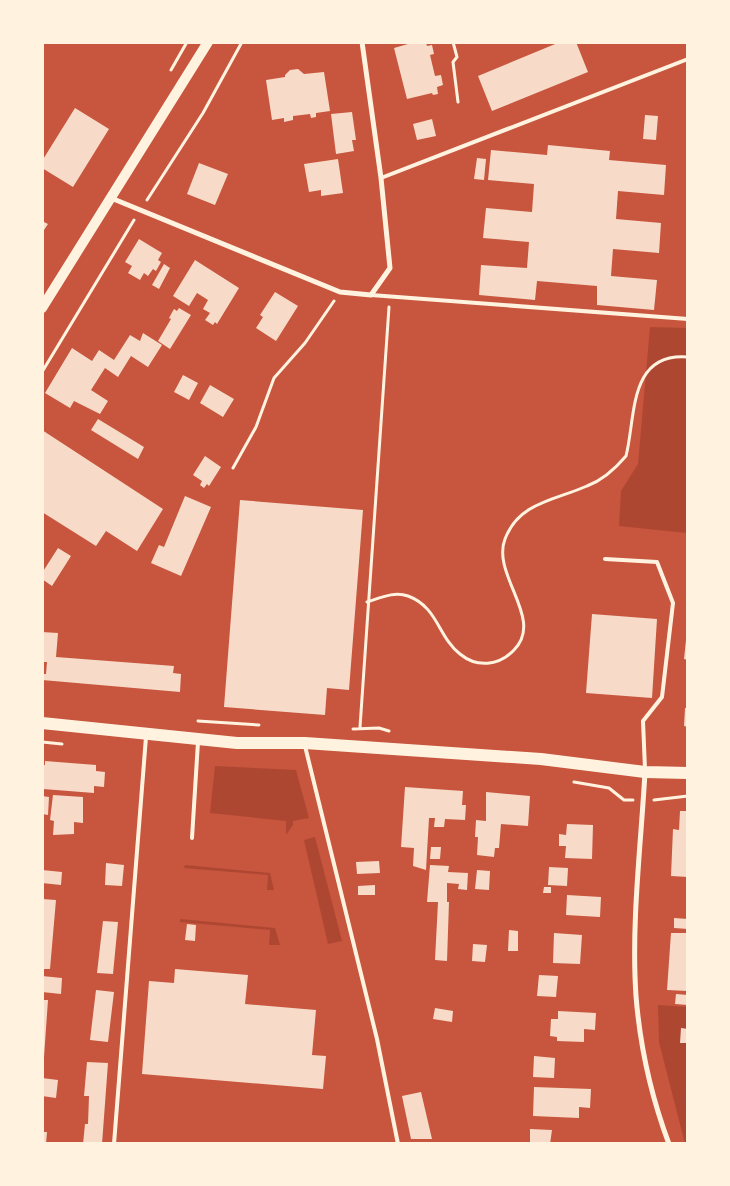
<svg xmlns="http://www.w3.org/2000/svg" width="730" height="1186" font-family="'Roboto Condensed',sans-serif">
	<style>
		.green { fill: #ae4732 }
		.building { fill: #f7dbc8 }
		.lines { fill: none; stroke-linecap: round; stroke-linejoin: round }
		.path { stroke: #fff3e0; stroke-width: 3 }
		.service { stroke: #fff3e0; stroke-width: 4 }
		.minor { stroke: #fff3e0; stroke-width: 5 }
		.secondary { stroke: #fff3e0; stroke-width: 10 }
		.primary { stroke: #fff3e0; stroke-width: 12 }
	</style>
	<rect width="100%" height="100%" fill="#c8553d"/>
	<path class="green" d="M650 327 687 328V533L619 526 621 491 638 464Z
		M215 766 296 770 309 818 293 821V825L286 835V821L210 813Z
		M315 837 342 941 328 944 304 840Z
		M185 865 270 873 274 890H267L268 875 184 868Z
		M180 919 275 928 280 945H269L270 930 180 922Z
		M658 1005 687 1007V1143H685L683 1136 659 1042Z"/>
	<path class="building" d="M415 42H426L427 46 432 45 434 54 430 55 435 76 441 75 443 85 437 87 438 94 433 95 432 93 407 99 394 48Z
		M560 42H576L588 72 492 111 478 76Z
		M298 69 304 74 324 72 330 111 316 113V117L311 118 310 114 293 116V120L284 122V118L272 120 266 80 285 77V75L290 70Z
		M75 108 109 129 73 187 42 168V161Z
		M352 112 356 140H352L354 151 336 154 331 114Z
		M645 115 658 116 656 140 643 139Z
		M432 119 436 136 417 140 413 124Z
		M548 145 610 151 609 160 666 165 664 195 618 191 616 219 661 223 659 253 613 249 611 276 657 280 654 310 597 305V286L537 281 535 300 479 295 481 265 527 268 529 242 483 238 486 208 532 212 534 184 488 180 491 150 547 155Z
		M477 158 486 159 484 180 474 179Z
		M338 159 343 193 321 196V190L309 192 304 164Z
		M199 163 228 174 215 205 187 194Z
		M42 221 48 224 42 233Z
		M139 239 162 253 158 260 161 262 156 271 153 269 148 276 144 273 140 280 128 273 132 266 125 262Z
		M195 260 239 288 217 324 215 322 213 325 205 320 210 313 203 309 208 300 197 293 189 306 173 296Z
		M164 264 170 268 159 289 152 285Z
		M275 292 298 306 276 341 256 328 263 317 260 315Z
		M179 308 191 315 170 349 158 341 171 319 169 318 174 309 177 311Z
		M143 333 162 345 148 367 131 356 118 377 105 368 91 390 108 401 100 414 74 401 70 408 45 393 72 348 92 361 99 350 114 360 130 335 140 341Z
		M183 375 198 383 189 400 174 392Z
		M210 385 234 399 223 417 200 403Z
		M98 419 144 447 138 459 91 430Z
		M42 430 163 509 137 551 106 531 96 546 42 512Z
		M205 456 221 467 209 486 207 484 204 488 200 485 202 481 193 475Z
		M185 496 211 507 181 576 151 563 159 545 164 547Z
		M240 500 363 510 349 690 327 688 325 715 224 707Z
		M58 548 71 556 52 586 42 579V573Z
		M592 614 657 619 652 698 586 693Z
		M42 632 58 633 56 657 174 666 173 673 181 674 180 692 42 680V674H46L47 662H42Z
		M686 640H688V660L684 659Z
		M685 708H688V727L684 726Z
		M45 761 96 765V771L105 772 104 787 94 786V793L43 789 42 765H45Z
		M405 787 463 791 462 805H466L465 820 445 819 444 827H434L435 818H429L426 870 413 866 414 848 401 847Z
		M486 792 530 796 528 826 501 824 499 848H495L494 857 477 855 478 837H475L476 820 486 821Z
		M53 795 83 797V823L74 822V834L53 835 54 821 50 820Z
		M42 796 49 797 48 815 42 814Z
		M680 811H688V877L671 876 673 829 679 830Z
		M567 824 593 825 592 859 565 858 566 846H559V834L566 835Z
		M431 847H441L440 859H430Z
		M379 861 380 873 357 874 356 862Z
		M106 863 124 865 122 886 105 885Z
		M430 865 449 866 448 872 468 873 467 890 458 889 459 884 447 883V902H449L447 961 435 960 438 902H427Z
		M549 867 568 868 567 886 548 885Z
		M42 870 62 872 61 885 42 883Z
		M477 870 490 871 489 890 475 889Z
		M375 885V895H358V886Z
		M544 887H551V893H543Z
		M567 895 601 897 600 917 566 915Z
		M42 899 56 900 50 969H42Z
		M674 918 688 919V929L674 928Z
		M103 921 118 922 113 974 97 973Z
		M187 924 196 925 195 941 185 940Z
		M509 930 518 931V951H508Z
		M554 933 582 935 580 964 553 963Z
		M671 933H688V991L667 990Z
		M473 944 487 945 485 962 472 961Z
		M175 969 248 975 245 1004 316 1010 312 1055 326 1056 323 1089 142 1074 149 981 174 983Z
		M539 975 558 976 556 997 537 996Z
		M42 976 62 978 61 994 42 992Z
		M96 990 114 992 108 1042 90 1040Z
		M676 994 688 995V1005L675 1004Z
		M42 1000H48L44 1057H42Z
		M435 1008 453 1011 452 1022 433 1019Z
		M558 1011 596 1013 595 1030 584 1029V1042L557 1041V1037L550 1036 551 1019H558Z
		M681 1028 688 1029V1043H680Z
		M534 1056 555 1058 554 1078 533 1077Z
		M87 1062 108 1063 102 1144H83L85 1124H88L89 1096H84Z
		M42 1078 58 1080 56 1098 42 1096Z
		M534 1087 591 1089 590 1108 579 1107V1118L533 1116Z
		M421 1092 432 1139H411L402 1096Z
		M530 1129 552 1130 550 1144H530Z
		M42 1132H47L46 1144H42Z"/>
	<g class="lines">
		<path class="path" d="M453 42 457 57 453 62 458 102
			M171 70 187 42
			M147 200 203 113 242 42
			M42 372 134 220
			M233 468 256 427 274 378 305 343 334 301
			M367 602C380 598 394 591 408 596 438 607 438 637 460 654 477 668 499 666 514 650 545 619 491 575 505 539 519 502 556 500 587 486 603 480 615 469 626 456 636 417 628 352 688 357
			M198 721 259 725
			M360 727 389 307
			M353 729 379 728 389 731
			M42 742 62 744
			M574 782 609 788 624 800H633
			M654 800 688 796"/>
		<path class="service" d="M381 178 688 59
			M371 295 688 319
			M605 559 657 562 673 603 662 697 643 721 645 769
			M305 746 377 1039 398 1144
			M192 838 198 742
			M114 1144 146 737"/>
		<path class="minor" d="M111 198 340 292 371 295 390 268 381 178 362 42
			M645 772C641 845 631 923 636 996 640 1046 651 1096 669 1144"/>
		<path class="secondary" d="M42 308 208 42"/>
		<path class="primary" d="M42 723 237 743H305L378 748 541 759 645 772 688 773"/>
	</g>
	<rect width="730" height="1186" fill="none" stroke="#fff3e0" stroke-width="88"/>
</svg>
